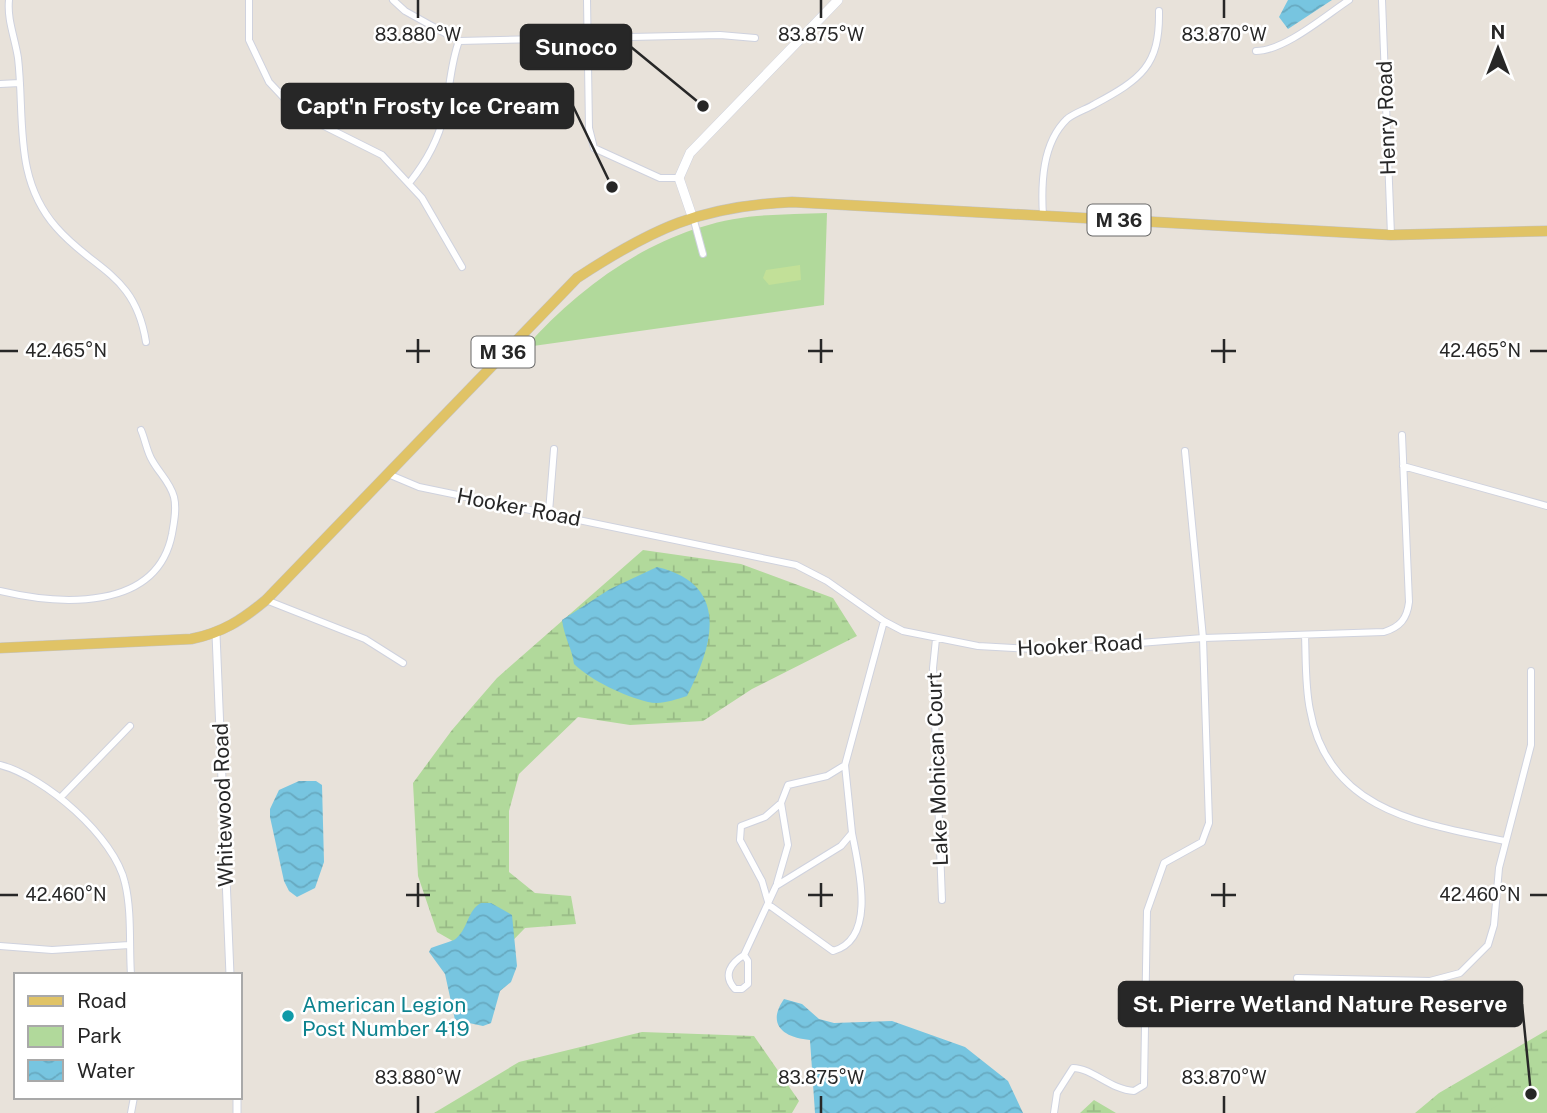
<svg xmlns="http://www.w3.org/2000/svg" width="1547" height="1113" font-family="'Public Sans',sans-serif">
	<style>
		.wetland { fill: url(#wetland-marsh) }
		.park { fill: #b1d99b }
		.pitch { fill: #c2e098 }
		.water { fill: url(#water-waves) }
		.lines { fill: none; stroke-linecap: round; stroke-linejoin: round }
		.minor-casing { stroke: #cfd2de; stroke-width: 8 }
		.tertiary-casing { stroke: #cfd2de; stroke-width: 9 }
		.secondary-casing { stroke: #cfd2de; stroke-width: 10 }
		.primary-casing { stroke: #c3c3c3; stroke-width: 11 }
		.minor { stroke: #fff; stroke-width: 6 }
		.tertiary { stroke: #fff; stroke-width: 7 }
		.secondary { stroke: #fff; stroke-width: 9 }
		.primary { stroke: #e0c366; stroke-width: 10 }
		.ticks { fill: none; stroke: #272727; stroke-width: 2.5 }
		.culture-dot { fill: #0f9aa8; stroke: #fff; stroke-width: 2.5 }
		.labels { text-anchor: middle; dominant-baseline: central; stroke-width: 5; stroke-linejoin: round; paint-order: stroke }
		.shield { fill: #fff; stroke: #686868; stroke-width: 2 }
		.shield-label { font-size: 19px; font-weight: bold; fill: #272727 }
		.street-label { font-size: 21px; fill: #272727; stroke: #fff }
		.culture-label { font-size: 21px; fill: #0d838f; stroke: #fff; text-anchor: start }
		.ticks-label { font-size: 18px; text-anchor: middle; fill: #272727; stroke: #fff; stroke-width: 5; stroke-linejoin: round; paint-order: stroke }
		.leader { fill: none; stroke: #272727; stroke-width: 2.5 }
		.callout-dot { fill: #272727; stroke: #fff; stroke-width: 2.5 }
		.callout { fill: #272727; stroke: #272727; stroke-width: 2.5 }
		.callout-label { font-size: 23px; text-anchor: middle; font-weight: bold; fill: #fff }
	</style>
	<defs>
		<pattern id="wetland-marsh" width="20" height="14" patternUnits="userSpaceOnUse" patternTransform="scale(1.75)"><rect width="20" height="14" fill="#b1d99b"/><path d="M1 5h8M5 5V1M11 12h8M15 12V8" fill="none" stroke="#98ba86"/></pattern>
		<pattern id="water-waves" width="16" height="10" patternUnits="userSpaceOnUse" patternTransform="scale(1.75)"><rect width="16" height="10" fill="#77c5e0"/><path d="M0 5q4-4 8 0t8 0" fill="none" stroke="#67a9c0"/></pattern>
	</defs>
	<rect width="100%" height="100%" fill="#e8e2da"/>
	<path class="wetland" d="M643 550 741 564 833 598 857 636 752 689 703 721 630 725 578 717 519 774 509 811V872L535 893 571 896 576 924 525 928 491 963 437 932 418 876 413 783 452 730 497 678Z
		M1547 1030V1113H1415L1439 1093Z
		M642 1032 754 1036 799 1101 792 1113H434L519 1062Z
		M1094 1100 1116 1113H1080Z"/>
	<path class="park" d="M827 213 824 305 526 347C585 280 666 224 757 216 780 214 804 214 827 213Z
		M1547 1075V1113H1485Z"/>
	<path class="pitch" d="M800 265 801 280 769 285 763 278 766 270Z"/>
	<path class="water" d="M1288 0H1332L1288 29 1279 17Z
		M657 567C730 584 714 644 687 696 674 700 661 705 648 702 624 696 592 681 574 664 572 648 564 637 562 620L610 589Z
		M299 781H316L322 785 324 862 315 888 297 897 289 891 284 881 270 817V809L279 790Z
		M481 903H491L512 915 517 966 511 982 500 991 491 1023 483 1026 455 1020 445 974 429 952 431 948C438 945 447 943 454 940 468 931 467 910 481 903Z
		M784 999 802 1004 819 1019 834 1023 892 1021 965 1047 1008 1081 1023 1113H815L810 1040C784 1038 766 1025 784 999Z"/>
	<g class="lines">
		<defs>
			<path id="minor" d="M9 0C7 20 15 38 18 58 25 118 13 178 56 227 94 271 135 273 146 342
				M249 0V40L269 82 298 113 382 155 422 198 462 267
				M393 0 405 11 459 41 720 35 755 38
				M587 0 589 128 594 148 660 178H679
				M1382 0 1391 235
				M1256 51C1284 51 1325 16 1349 0
				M0 84 20 83
				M410 182C426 162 438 141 444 115 450 90 450 65 459 41
				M1043 216C1041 184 1042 143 1067 119 1074 113 1087 109 1095 104 1141 79 1160 66 1159 11
				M693 217 703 254
				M1403 466 1547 506
				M388 474 419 487 796 565 827 581 884 621 903 631 978 646 1050 650 1203 638 1384 632C1400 627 1407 619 1409 602L1402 435
				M549 512 554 449
				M0 591C59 605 157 612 172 534 174 522 177 509 174 497 170 482 159 473 152 460 147 452 145 439 141 430
				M266 600 365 639 403 663
				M1305 635C1306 660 1305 686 1310 710 1328 812 1423 824 1505 841
				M936 639 933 668 942 900
				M0 765C44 776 115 837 125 883 132 912 129 945 131 975
				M60 798 130 726
				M781 803 765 817 741 826 740 840 762 881 769 905 833 951C878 939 858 865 852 833
				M777 883 788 845 781 803 788 785 827 776 845 765
				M0 946 52 950 129 945
				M744 955C731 963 722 975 735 989H742L748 984V961L744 955 776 886 841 846 852 833 845 765 884 621
				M1297 978 1430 981 1460 973 1488 945 1494 925 1499 868 1531 745V671
				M131 1113 134 1097
				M1054 1113 1057 1093 1073 1068C1092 1068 1111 1090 1134 1091L1144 1085 1147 911 1164 863 1202 842 1209 823 1203 638 1185 451"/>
			<path id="tertiary" d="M216 634 230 975
				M237 1097V1113"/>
			<path id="secondary" d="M692 216 679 178 690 153 838 0"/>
			<path id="primary" d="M0 648 191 639C222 633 242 620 266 600L577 278C653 228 701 206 792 202L1391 235 1547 231"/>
		</defs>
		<use href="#minor" class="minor-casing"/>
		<use href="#tertiary" class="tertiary-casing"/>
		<use href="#secondary" class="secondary-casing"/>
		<use href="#primary" class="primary-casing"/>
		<use href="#minor" class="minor"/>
		<use href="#tertiary" class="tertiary"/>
		<use href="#secondary" class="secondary"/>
		<use href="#primary" class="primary"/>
	</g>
	<path class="ticks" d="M418 0V18M821 0V18M1224 0V18M418 339V363M821 339V363M1224 339V363M0 351H18M406 351H430M808 351H833M1211 351H1236M1530 351H1547M418 883V907M821 883V907M1224 883V907M0 895H18M406 895H430M808 895H833M1211 895H1236M1530 895H1547M418 1096V1113M821 1096V1113M1224 1096V1113"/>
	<circle class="culture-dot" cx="288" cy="1016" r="7"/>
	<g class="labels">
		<g class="shield">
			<rect x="1087.5" y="204.5" width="63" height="31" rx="5"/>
			<rect x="471.5" y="336.5" width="63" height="31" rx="5"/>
		</g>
		<g class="shield-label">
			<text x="1119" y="220">M 36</text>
			<text x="503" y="352">M 36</text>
		</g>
		<g class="street-label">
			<text transform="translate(1386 118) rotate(-92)">Henry Road</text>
			<text transform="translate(519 507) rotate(11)">Hooker Road</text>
			<text transform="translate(1080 645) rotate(-3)">Hooker Road</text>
			<text transform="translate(937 769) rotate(-92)">Lake Mohican Court</text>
			<text transform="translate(223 805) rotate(-92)">Whitewood Road</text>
		</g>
		<g class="culture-label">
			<text x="302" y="1004">American Legion<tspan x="302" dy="24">Post Number 419</tspan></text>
		</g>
	</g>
	<g class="ticks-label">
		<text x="418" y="41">83.880°W</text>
		<text x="821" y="41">83.875°W</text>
		<text x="1224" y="41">83.870°W</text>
		<text x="66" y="357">42.465°N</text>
		<text x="1480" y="357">42.465°N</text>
		<text x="66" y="901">42.460°N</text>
		<text x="1480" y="901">42.460°N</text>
		<text x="418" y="1084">83.880°W</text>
		<text x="821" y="1084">83.875°W</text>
		<text x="1224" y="1084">83.870°W</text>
	</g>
	<path class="leader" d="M703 106L631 47M612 187L573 106M1531 1094L1522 1004"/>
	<g class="callout-dot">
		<circle cx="703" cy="106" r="7"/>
		<circle cx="612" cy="187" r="7"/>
		<circle cx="1531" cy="1094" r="7"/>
	</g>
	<g class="callout">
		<rect x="521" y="25" width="110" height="44" rx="7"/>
		<rect x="282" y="84" width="291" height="44" rx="7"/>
		<rect x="1119" y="982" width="403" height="44" rx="7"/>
	</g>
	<g class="callout-label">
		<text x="576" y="55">Sunoco</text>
		<text x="428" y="114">Capt'n Frosty Ice Cream</text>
		<text x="1320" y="1012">St. Pierre Wetland Nature Reserve</text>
	</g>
	<rect x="14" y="973" width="228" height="126" fill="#ffffff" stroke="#a9a9a9" stroke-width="2"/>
	<rect x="28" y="996" width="35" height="10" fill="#e0c366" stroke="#a9a9a9" stroke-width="2"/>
	<text x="77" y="1008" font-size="21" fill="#272727">Road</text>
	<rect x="28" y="1026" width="35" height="21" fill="#b1d99b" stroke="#a9a9a9" stroke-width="2"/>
	<text x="77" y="1043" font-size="21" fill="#272727">Park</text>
	<rect x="28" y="1060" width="35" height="21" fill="url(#water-waves)" stroke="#a9a9a9" stroke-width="2"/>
	<text x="77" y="1078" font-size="21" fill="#272727">Water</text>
	<g transform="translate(1498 49)" stroke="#ffffff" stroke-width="5" paint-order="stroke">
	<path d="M0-5L12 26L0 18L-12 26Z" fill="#272727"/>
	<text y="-10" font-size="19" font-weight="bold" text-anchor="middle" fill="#272727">N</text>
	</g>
</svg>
